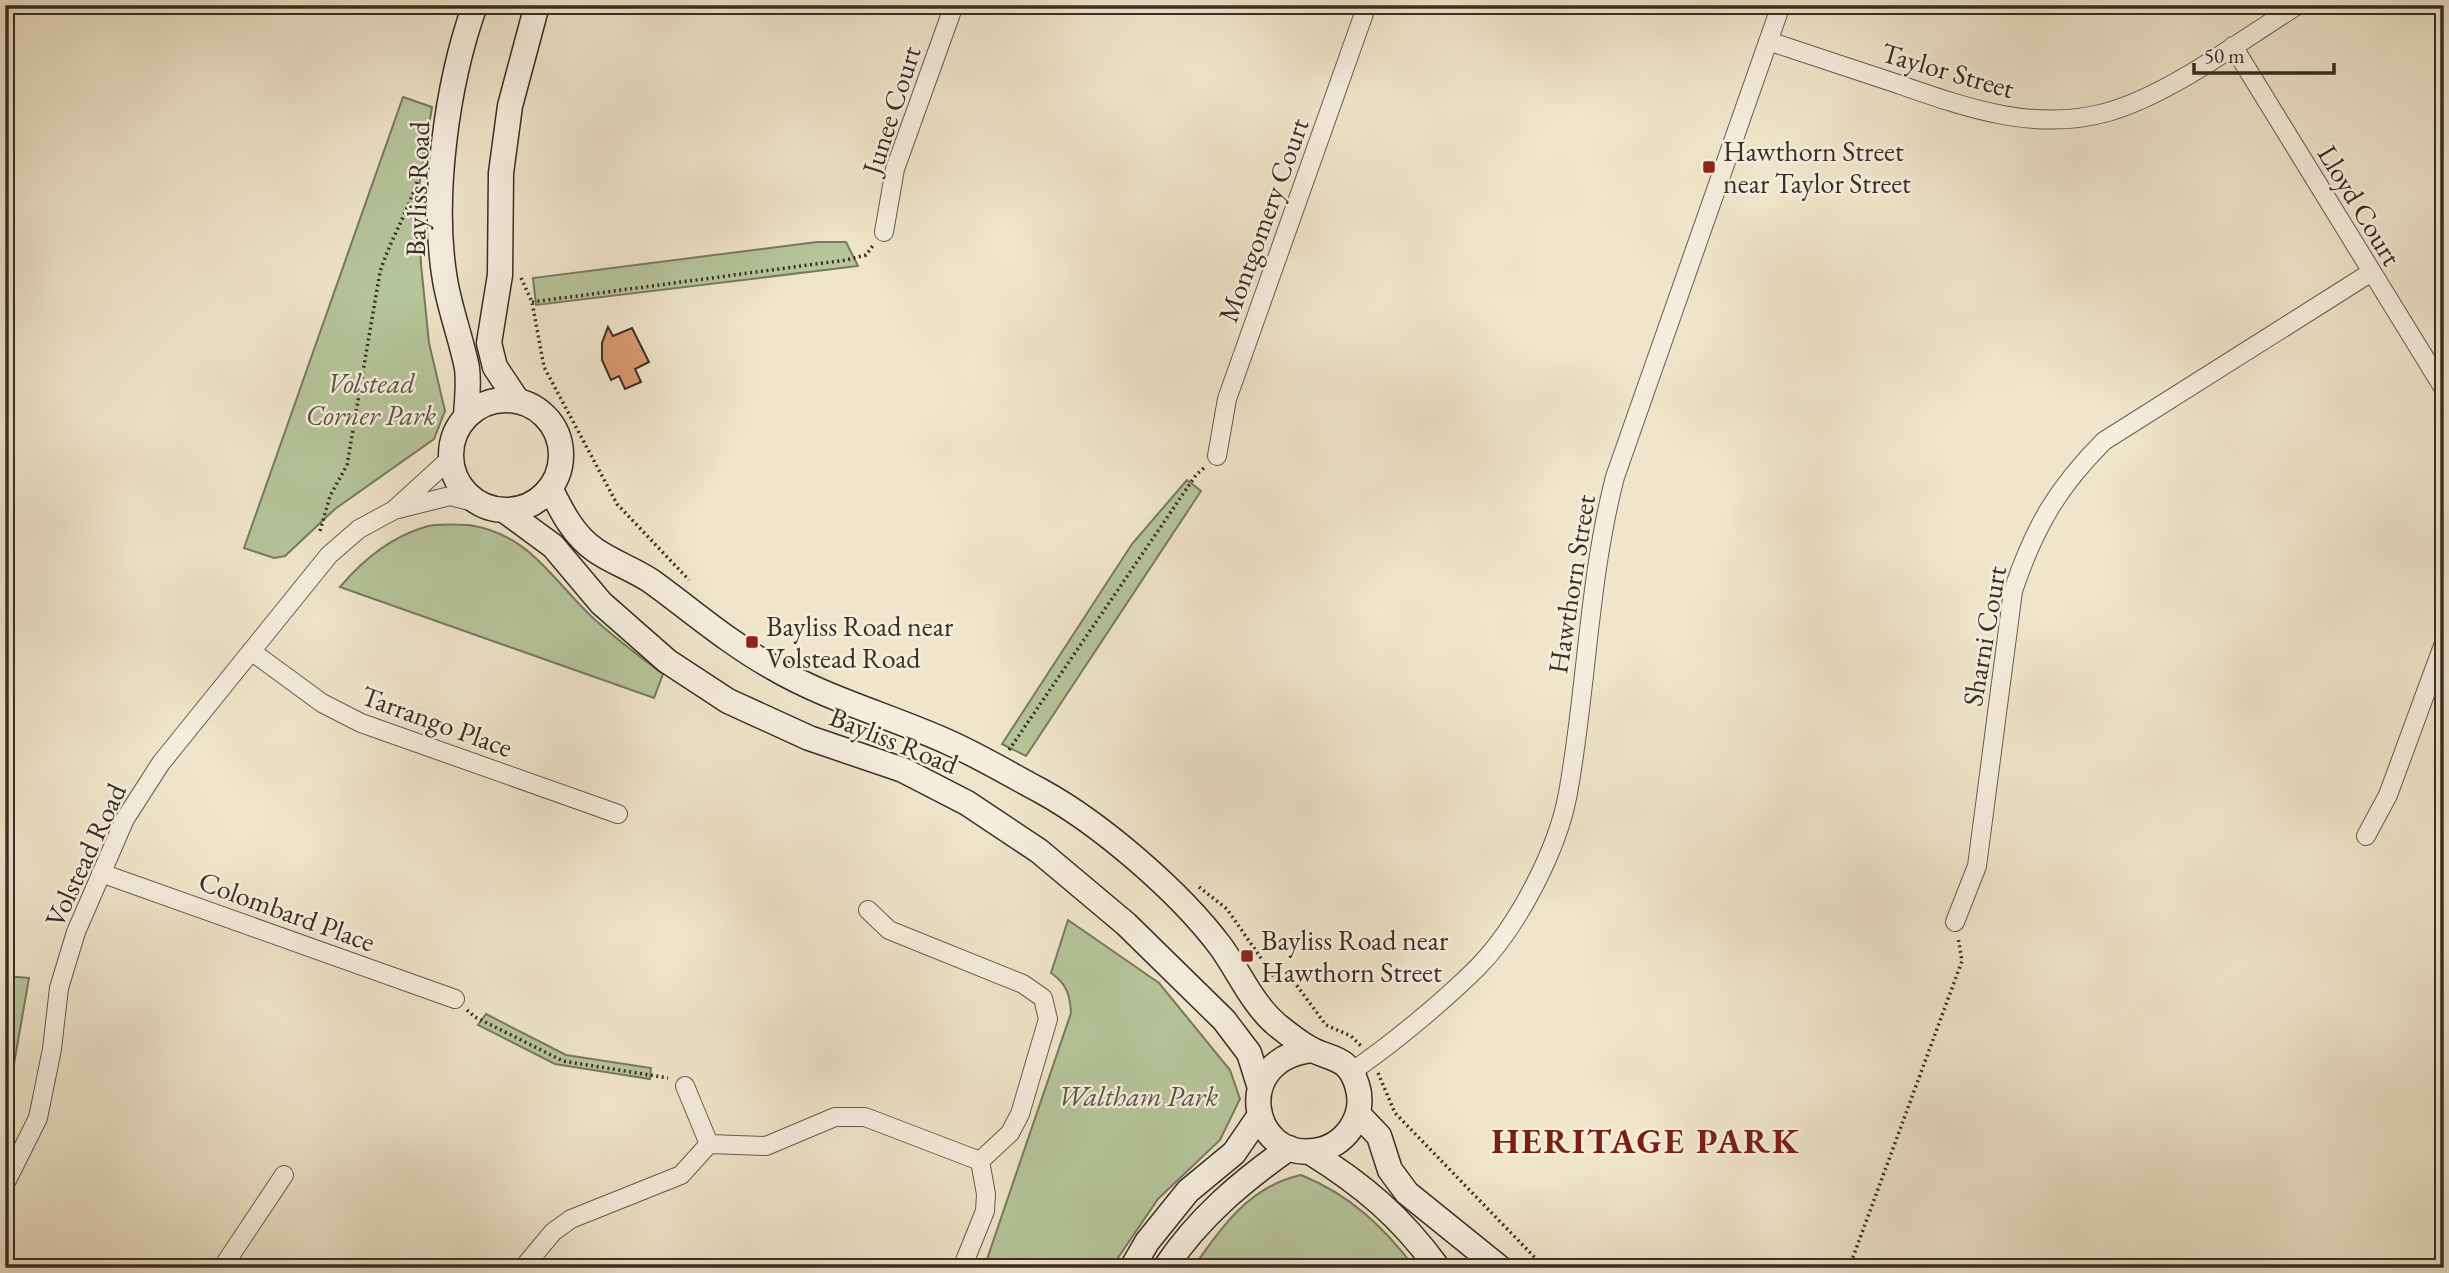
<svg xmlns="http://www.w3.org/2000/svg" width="2449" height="1273" font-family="'EB Garamond',serif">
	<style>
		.green { fill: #b6c59a; stroke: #777a60; stroke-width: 2 }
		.building { fill: #dc9970; stroke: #382e25; stroke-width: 2 }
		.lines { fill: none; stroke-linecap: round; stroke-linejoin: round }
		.street-casing { stroke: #665c4e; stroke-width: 20 }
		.secondary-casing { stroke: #382e25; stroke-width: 27 }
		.path { stroke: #382e25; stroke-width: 3.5; stroke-dasharray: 2 3.5; stroke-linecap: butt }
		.street { stroke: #f5eedd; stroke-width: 18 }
		.secondary { stroke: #f5eedd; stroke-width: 24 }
		.poi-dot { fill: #8f2418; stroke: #f5eedd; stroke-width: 2.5 }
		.labels { text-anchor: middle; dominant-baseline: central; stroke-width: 5; stroke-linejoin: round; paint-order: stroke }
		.street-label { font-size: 28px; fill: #382e25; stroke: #f5eedd }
		.poi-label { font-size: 28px; fill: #382e25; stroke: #f5eedd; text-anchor: start }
		.park-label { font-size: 28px; font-style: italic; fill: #585442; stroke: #f5eedd }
		.district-label { font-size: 35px; font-weight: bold; letter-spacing: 2px; fill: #7a1f14; stroke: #f5eedd }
	</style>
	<rect width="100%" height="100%" fill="#f0e5ca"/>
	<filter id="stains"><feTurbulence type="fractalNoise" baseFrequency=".00286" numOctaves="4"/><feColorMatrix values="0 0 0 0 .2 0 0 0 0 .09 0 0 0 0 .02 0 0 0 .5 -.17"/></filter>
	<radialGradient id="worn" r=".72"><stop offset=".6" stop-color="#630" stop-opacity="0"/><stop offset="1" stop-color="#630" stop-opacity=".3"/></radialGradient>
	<path class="green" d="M403 97 432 107 418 193 421 264 429 343 445 411 434 439 335 509 285 556 274 558 244 548Z
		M817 242H846L858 266 536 305 533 278Z
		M1187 480 1201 491 1026 756 1002 744 1132 544Z
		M469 525C529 534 551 578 591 616 613 637 639 656 663 674L654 698 340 587C362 561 391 537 425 527 438 523 455 525 469 525Z
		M1068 920 1159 983 1230 1070 1240 1099 1220 1140 1158 1199 1111 1268H984L1071 1013C1070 995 1067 984 1051 973Z
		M5 976 29 978 7 1104H5Z
		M486 1014 566 1055 651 1068 650 1079 555 1064 478 1025Z
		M1301 1175C1350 1195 1383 1226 1415 1268H1193C1221 1227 1250 1186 1301 1175Z"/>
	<path class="building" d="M608 327 613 336 632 328 649 362 635 369 641 382 625 389 619 376 611 380 602 360V343Z"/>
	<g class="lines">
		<defs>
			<path id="street" d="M1768 41C1810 55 1853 69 1895 83 1964 107 2034 133 2108 112 2171 94 2241 40 2298 5
				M2233 46 2444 389
				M884 232 895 169 954 5
				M1217 456 1227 399 1367 5
				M398 509 450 496 482 504
				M251 651 322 703 361 723 618 814
				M2366 836 2388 795 2444 643
				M101 873 455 999
				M868 910 889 930 1023 984 1043 998 1048 1019 1020 1114 1010 1133 980 1161 986 1194 985 1211 962 1268
				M1955 922 1977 866 2013 591C2034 528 2057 488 2104 441L2370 273
				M1351 1072C1390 1046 1445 1000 1478 967 1518 926 1558 849 1568 793 1587 688 1588 581 1615 477L1781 5
				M685 1086 709 1144
				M5 1184 38 1118 52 1049 59 988 76 932 125 819 161 763 329 555 359 529 394 510 451 458
				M222 1268 284 1175
				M523 1268 553 1232 571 1219 681 1175 709 1144 766 1146 835 1117H865L980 1161"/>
			<path id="secondary" d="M517 400 495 367 489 343 500 275 501 173 510 106 537 5
				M451 455a55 55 0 1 1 110 0a55 55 0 1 1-110 0Z
				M466 416C467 401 469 383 467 368 461 338 450 310 445 280 431 198 447 83 475 5
				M550 488C561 510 573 535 595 550 612 562 633 569 651 581 691 610 729 643 772 667 828 700 891 716 950 743 981 757 1011 775 1041 791 1101 824 1180 892 1221 947 1239 972 1253 1005 1277 1025 1287 1033 1298 1042 1309 1048 1329 1060 1348 1055 1357 1085 1367 1116 1345 1147 1314 1151 1250 1160 1231 1059 1312 1050
				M504 510 553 546 601 603 667 661 728 701 809 738 903 770 967 803 1039 851 1126 924 1224 1020 1249 1053 1260 1088
				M1358 1114 1379 1136 1390 1170 1407 1193 1500 1268
				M1310 1152C1363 1185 1401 1217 1438 1268
				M1132 1268 1147 1242 1188 1191 1234 1153 1260 1115
				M1165 1268C1198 1218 1241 1182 1289 1148"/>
		</defs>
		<use href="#street" class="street-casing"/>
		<use href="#secondary" class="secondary-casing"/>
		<path class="path" d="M521 278 532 302 544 367 617 504 689 580
			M532 302 846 260 866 255 874 244
			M320 531 330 496 347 465 380 272C390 240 408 212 418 179
			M1009 750 1196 475 1205 467
			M1199 887 1227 909 1274 977 1295 983 1326 1025 1351 1036 1361 1046
			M467 1010 475 1017 563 1061 668 1078
			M1378 1073 1395 1113 1545 1268
			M1849 1268 1962 961 1958 937"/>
		<use href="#street" class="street"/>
		<use href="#secondary" class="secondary"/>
	</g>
	<g class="poi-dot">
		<rect x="1702" y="160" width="14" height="14" rx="3.5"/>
		<rect x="745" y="635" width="14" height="14" rx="3.5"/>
		<rect x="1240" y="949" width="14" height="14" rx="3.5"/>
	</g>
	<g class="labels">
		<g class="street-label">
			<text transform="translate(1948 70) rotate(16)">Taylor Street</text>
			<text transform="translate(891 110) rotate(-72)">Junee Court</text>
			<text transform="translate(417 189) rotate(-88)">Bayliss Road</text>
			<text transform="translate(2360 205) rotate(59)">Lloyd Court</text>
			<text transform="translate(1263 220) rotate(-70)">Montgomery Court</text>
			<text transform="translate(1571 584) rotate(-81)">Hawthorn Street</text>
			<text transform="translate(1984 636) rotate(-80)">Sharni Court</text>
			<text transform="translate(437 721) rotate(20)">Tarrango Place</text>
			<text transform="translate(894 740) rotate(22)">Bayliss Road</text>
			<text transform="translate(85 855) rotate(-65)">Volstead Road</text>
			<text transform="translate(287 911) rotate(20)">Colombard Place</text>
		</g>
		<g class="poi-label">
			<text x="1723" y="151">Hawthorn Street<tspan x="1723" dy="32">near Taylor Street</tspan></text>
			<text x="766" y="626">Bayliss Road near<tspan x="766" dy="32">Volstead Road</tspan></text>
			<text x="1261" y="940">Bayliss Road near<tspan x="1261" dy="32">Hawthorn Street</tspan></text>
		</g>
		<g class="park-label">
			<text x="371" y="383">Volstead<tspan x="371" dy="32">Corner Park</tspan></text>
			<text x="1138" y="1096">Waltham Park</text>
		</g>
		<g class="district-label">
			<text x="1646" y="1140">HERITAGE PARK</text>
		</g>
	</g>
	<rect width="2449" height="1273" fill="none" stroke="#f0e5ca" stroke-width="28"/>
	<rect x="7" y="7" width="2435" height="1259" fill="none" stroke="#382e25" stroke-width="3.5"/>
	<rect x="14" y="14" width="2421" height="1245" fill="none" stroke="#382e25" stroke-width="2"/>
	<path d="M2194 63v10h140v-10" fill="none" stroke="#382e25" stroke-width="3.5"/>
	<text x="2204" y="63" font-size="21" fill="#382e25" stroke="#f5eedd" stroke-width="5" paint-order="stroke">50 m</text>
	<rect width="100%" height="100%" filter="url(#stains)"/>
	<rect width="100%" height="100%" fill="url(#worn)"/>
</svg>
